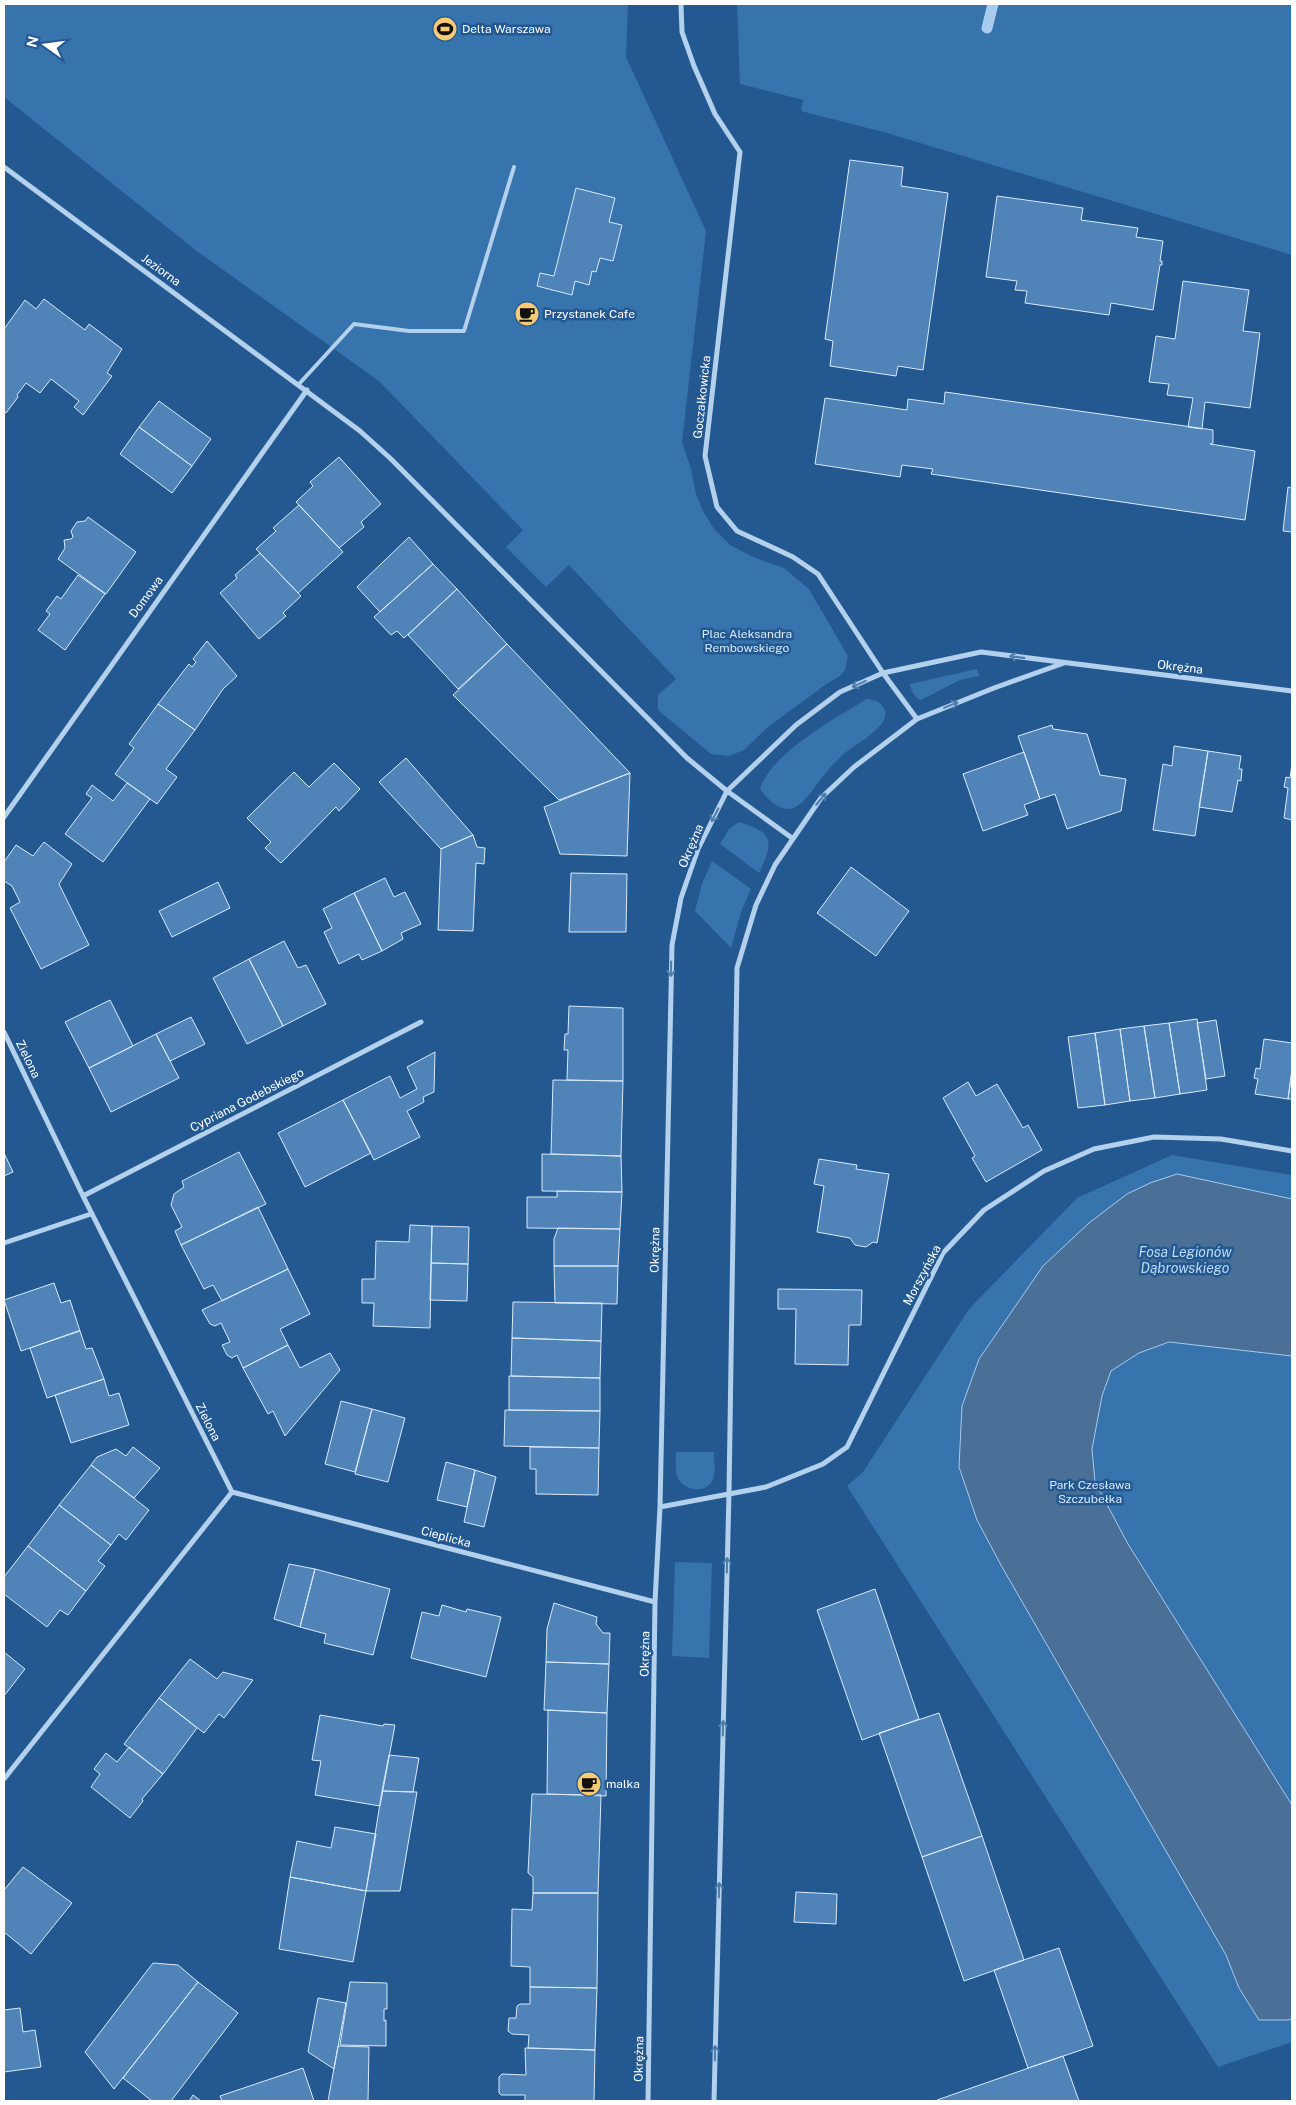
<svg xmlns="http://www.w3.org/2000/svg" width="1296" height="2105" font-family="'Public Sans',sans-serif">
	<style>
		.green { fill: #3773ad }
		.water { fill: #4a7097; stroke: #a7cced }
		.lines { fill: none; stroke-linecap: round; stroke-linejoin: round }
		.stream { stroke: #a7cced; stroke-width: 11 }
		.building { fill: #5084b8; stroke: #d8e9f9 }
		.service { stroke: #b3d0ec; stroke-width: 4 }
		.minor { stroke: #b3d0ec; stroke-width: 5 }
		.oneway { stroke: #4e7dac }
		.labels { text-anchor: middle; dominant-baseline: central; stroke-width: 5; stroke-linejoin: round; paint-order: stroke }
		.poi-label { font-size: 12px; fill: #fff; stroke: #235990; text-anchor: start }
		.street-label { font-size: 12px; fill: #fff; stroke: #235990 }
		.park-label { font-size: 12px; fill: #d8e9f9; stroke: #235990 }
		.water-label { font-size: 14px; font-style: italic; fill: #bfdaf3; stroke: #235990 }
	</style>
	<rect width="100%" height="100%" fill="#235990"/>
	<path class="green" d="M4 4H628L626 57 706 231 682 442 691 469 696 494 703 511 714 529 730 545 753 557 784 568 809 589 848 656 845 670 840 676 825 685 768 727 744 750 729 756 711 754 658 710V695L676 679 569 565 546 587 506 547 523 530 379 381 198 252 4 97Z
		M737 4H1292V255L887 133 801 111 803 100 740 84Z
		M977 669 979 676 960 680 921 700C914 698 911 690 910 684Z
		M867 699C876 700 882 702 885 711 890 726 856 744 845 753 839 758 834 764 829 769 820 778 805 805 793 808 779 813 767 798 760 789 770 754 837 717 867 699Z
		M739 822C774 832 774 842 759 873L720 844 729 829Z
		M712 861 751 889 741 912 731 948 695 911 702 884Z
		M1172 1155 1292 1175V2042L1218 2067 847 1486 863 1472 969 1309 1077 1198Z
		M676 1452H714C714 1460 716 1472 713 1479 707 1495 682 1491 677 1476 675 1469 676 1459 676 1452Z
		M675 1562 712 1563 709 1658 672 1656Z"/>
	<path class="water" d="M1177 1174 1292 1199V1356L1169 1342 1139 1353 1111 1371 1102 1396 1092 1449 1095 1482 1128 1544 1292 1805V2019L1288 2020H1259L1239 1988 1226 1955 1002 1567 977 1520 959 1467 962 1406 979 1359 1043 1266 1089 1223 1127 1194 1150 1183Z"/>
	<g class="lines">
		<path class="stream" d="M987 28 993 4"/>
	</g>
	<path class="building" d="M850 160 903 167 901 186 948 193 923 370 898 366 896 376 830 366 833 341 825 339Z
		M576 188 615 198 609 222 622 225 613 261 600 258 596 272 592 271 589 285 575 281 572 295 537 286 540 273 554 276Z
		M997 196 1083 208 1081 220 1138 228 1136 237 1163 241 1160 261H1162V265H1160L1153 310 1111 303 1109 315 1025 303 1027 291 1015 290 1017 281 986 277Z
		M1183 281 1249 290 1243 331 1260 333 1250 408 1205 402 1202 429 1188 427 1193 398 1167 395 1169 384 1149 382 1156 336 1175 339Z
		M44 299 85 330 89 324 122 349 107 373 112 376 83 415 74 407 79 401 51 379 40 393 26 383 17 395 18 397 6 413 4 412V329L25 300 36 309Z
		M945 392 1213 430V443L1210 444 1255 451 1245 520 931 474 933 469 902 465 900 477 815 464 825 398 907 410 908 399 944 404Z
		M159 401 211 439 192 466 139 427Z
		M139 427 192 466 172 493 120 454Z
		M339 457 381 504 361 522 364 527 339 548 296 502 313 486 310 482Z
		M1288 487 1292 488V532L1283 531Z
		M299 505 343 552 298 593 256 549 276 531 273 528Z
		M88 517 136 552 106 594 58 559 65 548 64 540 71 539 73 537 71 531 77 522 85 521Z
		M409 537 433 564 380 612 357 587Z
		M260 553 301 596 283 613 286 616 259 639 220 593 237 578 235 575Z
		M433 564 457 589 404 638 397 631 391 635 374 617Z
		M78 575 105 594 65 650 38 630 50 614 46 611 57 596 61 599Z
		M457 589 507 644 458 689 408 635Z
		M207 641 237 676 223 689 195 730 158 704 189 664 192 667 196 662 193 659Z
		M507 644 630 773 559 800 453 695Z
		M158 704 195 730 166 769 177 777 157 804 115 774 134 748 129 744Z
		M1052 725 1053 729 1087 734 1100 775 1126 779 1121 811 1067 829 1055 794 1040 799 1018 736Z
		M1174 746 1208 751 1195 836 1153 830 1163 764 1172 766Z
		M1208 751 1241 756 1239 769H1242L1241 781 1238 780 1232 812 1199 807Z
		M1024 752 1040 799 1024 805 1028 815 983 831 963 774Z
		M406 758 473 835 441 849 379 782Z
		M334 763 360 789 339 811 336 807 281 863 265 848 271 842 247 818 294 772 309 787Z
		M1292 763V820L1284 818 1288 788 1284 787 1286 777 1290 778Z
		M630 773 627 856 560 854 544 807Z
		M127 783 150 799 103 862 65 834 92 798 86 794 92 785 113 801Z
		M473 835 477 847 485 848 484 864 476 863 473 931 438 930 441 849Z
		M44 842 72 864 59 884 89 945 41 969 10 908 20 902 12 886 4 881V862L16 845 33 856Z
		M851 867 909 911 876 956 817 913Z
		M571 873 627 874 626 932H569Z
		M385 878 394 897 405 892 421 924 401 933 403 939 382 951 354 893Z
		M218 882 230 908 172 937 159 911Z
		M354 893 382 951 362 960 359 954 339 964 324 932 332 928 323 909Z
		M284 941 298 968 306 965 326 1004 283 1026 249 959Z
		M249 959 283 1026 247 1044 213 978Z
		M110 1000 133 1046 89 1068 65 1022Z
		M569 1006 623 1008V1081L567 1080 568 1050H564L565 1034H568Z
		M191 1017 205 1044 170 1061 156 1034Z
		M1197 1019 1207 1090 1180 1094 1169 1023Z
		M1216 1020 1225 1076 1206 1079 1197 1023Z
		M1169 1023 1180 1094 1155 1098 1144 1026Z
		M1144 1026 1155 1098 1130 1101 1120 1029Z
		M1120 1029 1130 1101 1105 1105 1095 1033Z
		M1095 1033 1105 1105 1078 1108 1068 1037Z
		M156 1034 179 1078 111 1112 89 1068Z
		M1264 1039 1292 1043V1070L1288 1099 1255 1094 1258 1079 1254 1078 1256 1068 1260 1069Z
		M435 1052 434 1092 423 1097 424 1102 407 1111 420 1137 374 1160 343 1100 390 1076 400 1098 417 1089 407 1067Z
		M1292 1070V1099H1288Z
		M553 1080 623 1081 621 1156 551 1154Z
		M968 1082 976 1096 997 1084 1023 1128 1028 1125 1042 1150 986 1182 972 1158 975 1156 943 1098Z
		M343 1100 371 1153 305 1187 278 1133Z
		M239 1152 266 1204 181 1245 175 1231 182 1227 171 1205 174 1194 184 1187 182 1181Z
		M4 1153 13 1172 4 1176Z
		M542 1154 621 1156 622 1192 542 1191Z
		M819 1159 857 1165 856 1169 889 1174 877 1243 873 1242 866 1247 855 1245 850 1238 817 1232 824 1186 814 1184Z
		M557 1191 622 1192 620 1229 527 1228V1197H557Z
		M258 1207 288 1269 222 1301 213 1285 204 1289 181 1245Z
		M410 1225 432 1226 430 1328 373 1326 374 1303H362V1279H375L376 1241 409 1242Z
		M432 1226 469 1227 468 1264 431 1263Z
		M558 1228 620 1229 618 1266H554V1239Z
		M431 1263 468 1264 467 1301 430 1300Z
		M554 1266H618L617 1304 555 1303Z
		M288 1269 310 1314 280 1329 288 1345 243 1368 237 1355 232 1358 227 1355 222 1345 230 1342 221 1323 215 1326 210 1324 202 1310Z
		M54 1283 61 1303 70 1300 80 1331 21 1351 4 1300Z
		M778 1289 862 1290 861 1325H849L848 1365 795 1364 796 1309H778Z
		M513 1302 602 1303 601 1341 512 1338Z
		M78 1331H80L86 1349 92 1348 104 1379 47 1398 30 1348Z
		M512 1338 601 1341 600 1378 511 1376Z
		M288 1345 300 1368 330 1353 340 1370 285 1436 273 1411 268 1414 243 1368Z
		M509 1376 600 1378V1411L509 1410Z
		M104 1379 109 1396 119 1393 129 1425 71 1443 55 1395Z
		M341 1401 372 1409 355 1472 325 1464Z
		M372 1409 405 1418 388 1482 355 1474Z
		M505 1410 600 1411 599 1448 504 1446Z
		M133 1447 160 1468 134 1498 91 1465 97 1457 116 1449 126 1456Z
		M530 1447 599 1448 598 1495 536 1494V1469H530Z
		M446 1462 475 1470 467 1507 437 1500Z
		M91 1465 149 1510 126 1540 119 1534 111 1545 59 1505Z
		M475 1470 496 1477 484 1527 464 1522Z
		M59 1505 111 1545 98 1561 105 1566 86 1591 28 1546Z
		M28 1546 86 1591 68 1615 60 1610 47 1627 4 1594V1577Z
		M289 1564 315 1569 300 1627 274 1619Z
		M315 1569 390 1589 373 1655 324 1643 326 1634 300 1627Z
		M875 1589 919 1719 862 1740 817 1610Z
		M554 1603 597 1617 596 1624 603 1633H610L609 1664 546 1662 547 1629Z
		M442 1605 466 1612 467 1609 501 1617 486 1677 411 1658 422 1612 439 1616Z
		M4 1652 25 1669 4 1696Z
		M190 1659 217 1679 223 1672 253 1680 224 1718 219 1714 204 1733 159 1698Z
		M546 1662 609 1664 607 1713 544 1710Z
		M159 1698 197 1728 163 1774 124 1744Z
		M548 1710 607 1713 606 1796 547 1794Z
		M939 1713 982 1836 922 1857 879 1733Z
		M320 1715 383 1726 384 1724 395 1725 380 1806 315 1795 321 1761 312 1760Z
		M129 1747 163 1774 142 1799 143 1801 130 1818 91 1787 100 1774 94 1769 106 1753 117 1762Z
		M389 1755 419 1758 413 1792 382 1791Z
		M382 1791 417 1792 400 1891H366Z
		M532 1794 601 1795 598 1893H533V1877L528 1873Z
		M335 1827 376 1834 366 1891 290 1877 297 1841 331 1848Z
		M982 1836 1024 1960 964 1981 922 1857Z
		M23 1867 72 1903 31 1954 4 1932V1890Z
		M290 1877 366 1891 353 1962 279 1949Z
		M796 1892 837 1894 836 1924 794 1922Z
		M533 1893H598L597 1988 530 1987V1967L511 1966 512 1909 532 1910Z
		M1059 1948 1093 2046 1028 2068 994 1970Z
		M153 1963 178 1965 198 1982 114 2089 85 2052Z
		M198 1982 238 2013 171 2101H152L123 2078Z
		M350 1982 387 1983V2009H384V2021L386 2020V2046L340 2045Z
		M530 1987 597 1988 595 2050 528 2048 529 2035 512 2034 508 2031 509 2018H516L517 2006 520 2004H530Z
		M318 1998 346 2003 334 2069 308 2052Z
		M20 2008 23 2032 35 2030 41 2067 4 2072V2010Z
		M338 2046 369 2047 368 2101H328Z
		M525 2048 595 2050 594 2101H525V2095H501L499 2093V2077L502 2074 526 2075Z
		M1063 2056 1079 2101H937V2100Z
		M303 2068 314 2101H222L220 2096Z
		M193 2095 201 2101H189Z"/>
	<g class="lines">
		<path class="service" d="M299 384 354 324 409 331H464L514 167"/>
		<path class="minor" d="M681 4 682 32 694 66 715 114 740 152 705 456 717 507 737 531 793 557 818 574 883 673 917 719
			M4 167 360 431 391 459 687 758 727 791 792 838
			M4 817 307 390
			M4 1032 83 1196 232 1492 4 1779
			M83 1196 421 1022
			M4 1243 91 1214
			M232 1492 655 1602
			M660 1507 766 1487 823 1464 847 1447 943 1253 984 1210 1044 1171 1094 1149 1154 1137 1221 1139 1292 1151
			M648 2101 655 1602 660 1507 672 945 681 898 698 849 727 791 796 725 840 692 883 673 981 652 1292 691
			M714 2101 729 1493 737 968 756 905 775 865 821 798 854 767 917 719 994 688 1064 663"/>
	</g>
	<defs><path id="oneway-shaft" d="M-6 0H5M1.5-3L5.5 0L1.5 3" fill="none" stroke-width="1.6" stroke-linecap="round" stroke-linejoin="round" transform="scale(1.25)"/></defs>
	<g class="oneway">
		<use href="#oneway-shaft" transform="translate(1017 657) rotate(-173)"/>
		<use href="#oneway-shaft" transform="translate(859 684) rotate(156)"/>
		<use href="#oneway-shaft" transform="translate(951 705) rotate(-22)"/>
		<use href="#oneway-shaft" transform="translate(821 799) rotate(-50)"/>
		<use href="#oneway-shaft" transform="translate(715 815) rotate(117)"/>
		<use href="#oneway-shaft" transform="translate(671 969) rotate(91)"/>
		<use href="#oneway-shaft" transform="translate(727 1565) rotate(-89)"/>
		<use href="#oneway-shaft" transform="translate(723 1728) rotate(-89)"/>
		<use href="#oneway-shaft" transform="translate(719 1890) rotate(-89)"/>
		<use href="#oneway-shaft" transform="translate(715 2053) rotate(-89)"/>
	</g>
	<defs>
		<symbol id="stadium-disc" viewBox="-11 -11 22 22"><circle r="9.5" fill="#f8ca76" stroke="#235990"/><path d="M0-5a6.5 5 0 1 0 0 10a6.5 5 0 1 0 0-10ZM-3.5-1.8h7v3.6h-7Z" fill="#111"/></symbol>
		<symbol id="cafe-disc" viewBox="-11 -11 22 22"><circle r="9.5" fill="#f8ca76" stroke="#235990"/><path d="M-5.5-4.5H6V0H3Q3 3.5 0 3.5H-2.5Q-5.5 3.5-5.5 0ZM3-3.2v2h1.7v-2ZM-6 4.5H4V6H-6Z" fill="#111"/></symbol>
	</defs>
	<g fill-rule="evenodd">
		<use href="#stadium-disc" x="431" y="15" width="28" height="28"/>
		<use href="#cafe-disc" x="513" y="300" width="28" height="28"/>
		<use href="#cafe-disc" x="575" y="1770" width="28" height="28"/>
	</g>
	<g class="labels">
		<g class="poi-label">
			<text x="462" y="29">Delta Warszawa</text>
			<text x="544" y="314">Przystanek Cafe</text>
			<text x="606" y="1784">malka</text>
		</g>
		<g class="street-label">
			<text transform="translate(161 270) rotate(36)">Jeziorna</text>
			<text transform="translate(702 397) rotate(-84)">Goczałkowicka</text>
			<text transform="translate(146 597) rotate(-54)">Domowa</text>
			<text transform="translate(1180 667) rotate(7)">Okrężna</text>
			<text transform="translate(691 846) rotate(-67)">Okrężna</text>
			<text transform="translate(28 1059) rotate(64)">Zielona</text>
			<text transform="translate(247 1100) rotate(-27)">Cypriana Godebskiego</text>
			<text transform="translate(655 1250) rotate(-89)">Okrężna</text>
			<text transform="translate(922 1275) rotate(-62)">Morszyńska</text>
			<text transform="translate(208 1422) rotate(63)">Zielona</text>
			<text transform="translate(446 1537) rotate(15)">Cieplicka</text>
			<text transform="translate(645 1654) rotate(-89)">Okrężna</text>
			<text transform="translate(639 2059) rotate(-89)">Okrężna</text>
		</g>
		<g class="park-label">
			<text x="747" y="634">Plac Aleksandra<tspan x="747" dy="14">Rembowskiego</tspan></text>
			<text x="1090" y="1485">Park Czesława<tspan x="1090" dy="14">Szczubełka</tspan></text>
		</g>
		<g class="water-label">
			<text x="1185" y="1252">Fosa Legionów<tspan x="1185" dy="16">Dąbrowskiego</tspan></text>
		</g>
	</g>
	<rect width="1296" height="2105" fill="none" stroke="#ffffff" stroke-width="10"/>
	<g transform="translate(45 45) rotate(284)" stroke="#235990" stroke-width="4" paint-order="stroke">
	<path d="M0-4L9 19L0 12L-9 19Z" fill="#ffffff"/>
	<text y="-8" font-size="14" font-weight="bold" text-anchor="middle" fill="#ffffff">N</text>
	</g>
</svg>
